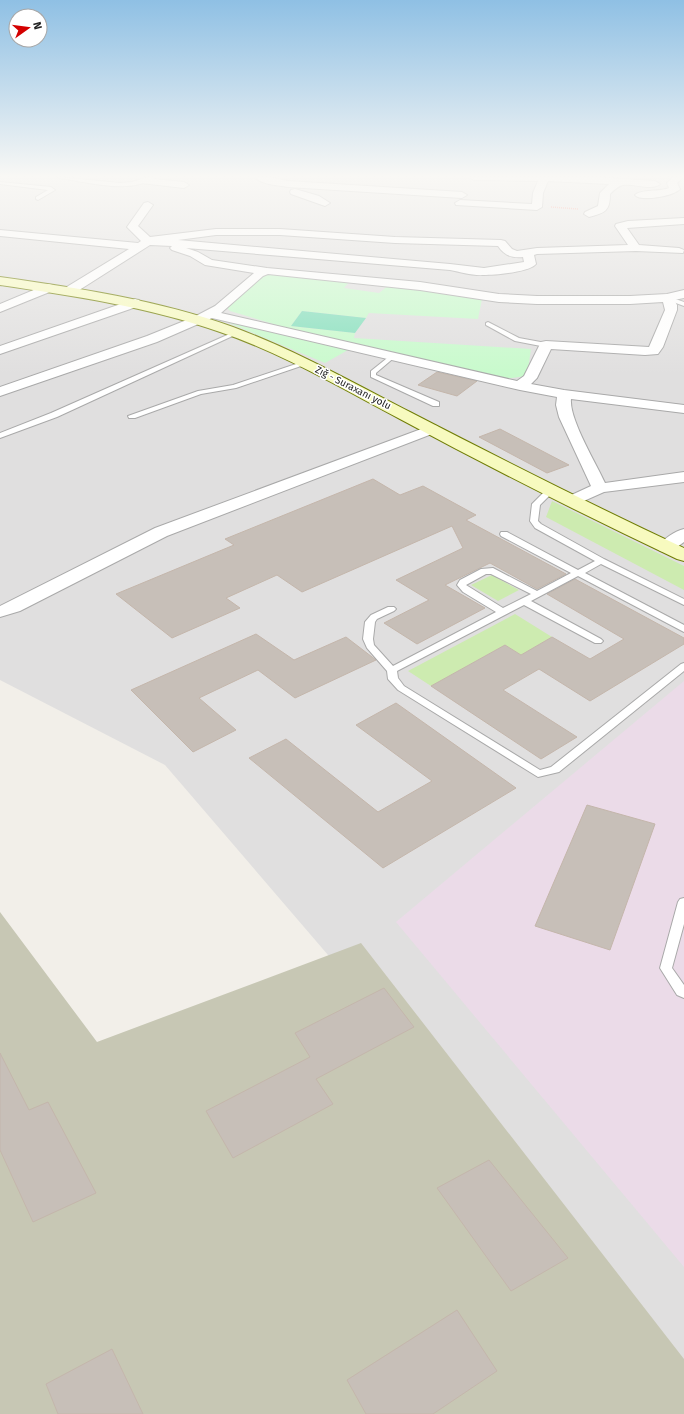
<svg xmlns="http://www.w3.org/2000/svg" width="684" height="1414" font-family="'Fira Sans',sans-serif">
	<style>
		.residential { fill: #e0dfdf }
		.industrial { fill: #ebdbe8 }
		.construction { fill: #c7c7b4 }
		.grass { fill: #cdebb0 }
		.park { fill: #c8facc }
		.pitch { fill: #88e0be }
		.building { fill: #c7bfb8; stroke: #c4b6ab }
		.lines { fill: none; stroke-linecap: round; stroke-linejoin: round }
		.lane-casing { stroke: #a9a9a9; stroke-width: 2 }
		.street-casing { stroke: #a9a9a9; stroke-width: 2 }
		.secondary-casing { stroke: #707d05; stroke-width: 2 }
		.path { stroke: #fa8072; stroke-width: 1.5; stroke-dasharray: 1 1; stroke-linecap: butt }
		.lane { fill: #fff; fill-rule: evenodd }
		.street { fill: #fff; fill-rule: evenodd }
		.secondary { fill: #f7fabf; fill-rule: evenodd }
		.labels { text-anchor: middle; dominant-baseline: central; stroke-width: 3; stroke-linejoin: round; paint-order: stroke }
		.far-street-label { font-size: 10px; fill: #222; stroke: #fff }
	</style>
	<rect width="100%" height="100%" fill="#f2efe9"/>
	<path class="residential" d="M0 177H684V1370L165 765 0 680Z"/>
	<path class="industrial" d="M684 681V1267L396 922Z"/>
	<path class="construction" d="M0 912 97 1042 361 943 684 1359V1414H0Z"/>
	<path class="grass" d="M552 501 684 566V590L546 517Z
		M492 575 519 590 498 601 471 585Z
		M515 614 552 637 521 655 505 645 431 686 408 671Z"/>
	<path class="park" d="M267 275H276L350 281 344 288 379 293 389 285 482 299 478 319 369 313 366 318 302 311 291 326 355 333 354 338 531 349 527 376 504 379 287 328 230 311 227 308 261 277Z
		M231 321 348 350 325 363 229 323Z"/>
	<path class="pitch" d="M302 311 366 318 355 333 291 326Z"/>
	<path class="building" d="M437 372 477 381 457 396 418 385Z
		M500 429 569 465 547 473 479 437Z
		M373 479 400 495 423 486 476 515 466 520 566 574 537 589 490 563 445 585 485 608 417 644 384 623 429 600 396 580 463 548 452 526 302 592 277 575 226 598 240 608 172 638 116 594 234 545 225 539Z
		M575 579 684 638V644L590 701 539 669 503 690 577 737 541 759 431 686 505 645 521 655 552 637 590 659 624 639 547 594Z
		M256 634 294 660 346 637 376 660 295 698 258 670 199 698 236 730 193 752 131 690Z
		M396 703 516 788 383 868 249 758 286 739 378 812 432 781 356 725Z
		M587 805 655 824 610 950 535 926Z
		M384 988 414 1027 316 1079 333 1104 233 1158 206 1111 310 1057 295 1033Z
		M0 1053 29 1110 48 1102 96 1193 33 1222 0 1150Z
		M489 1160 568 1258 511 1291 437 1188Z
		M457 1310 497 1371 433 1414H366L347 1380Z
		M112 1349 143 1414H58L46 1384Z"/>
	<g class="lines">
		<defs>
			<path id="lane" d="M58 177 120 183 132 182 149 177H155C131 195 87 182 60 178Z
				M0 182 51 187 55 190 38 200 36 199V197L48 190 0 184Z
				M667 296 684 302V306L665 299 664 298Z
				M488 322 519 338 546 343 549 345 546 347 515 341 486 325V323Z
				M234 332 239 333 57 417 0 438V433L51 413Z
				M391 355 396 356 376 373V375L439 402V406H433L371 377V371Z
				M305 361 307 362V364L236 388 201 394 135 418H129L128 416 198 391 233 385Z
				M547 489H553L554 491 540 505 538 521 541 524 604 559 684 599V605L601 564 585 573 684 625V632L578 576 531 601 601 639 603 641 601 643H595L524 605 397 671 398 678 404 686 540 770 551 767 681 664 684 663V671L559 772 538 777 398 690 388 679 387 671 367 648 363 639 365 622 371 615 388 607H394L396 609 394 611 377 619 375 622 373 639 374 645 393 666 496 612 463 592 457 585 460 580 481 569 493 568 537 591 571 573 501 536 500 534 501 532H507L578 570 595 561 535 528 530 521 532 504ZM486 574H491L531 594 503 608 466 585Z
				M684 898V924L672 968 684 985V998L677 995 660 968 678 902 680 899Z"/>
			<path id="street" d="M255 177H269L288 181 462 192 467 195 462 198 288 187C278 185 262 185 255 177Z
				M469 177H595L655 181 660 184C653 191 632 183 623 185 618 186 614 190 610 194 610 211 605 213 589 217L584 214 585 212 598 206 600 193 609 184 548 181 543 193 542 207 537 210 456 205 455 203 460 200 532 204 533 193 538 181 474 180Z
				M673 177H683L677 183 680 189C674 196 641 202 635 195 641 189 660 192 669 188L667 183Z
				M145 178 184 182 189 185 184 188 141 183 140 181 141 179Z
				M295 189 319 196 330 203 325 206 291 194 290 192 291 190Z
				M148 202 153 205 138 226 150 237 216 229H280L395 237 501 240 505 241 512 249 517 251 537 248 628 245 615 226 616 224 628 221 684 218V224L627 228 639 245 679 248 684 250 683 253 636 251 537 254 534 255 536 264C530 272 495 275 484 275 473 276 461 272 450 270L186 248 198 252 212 260 267 268 420 282 499 294 537 296H630L667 294 684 290V298L674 300 677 305V310L663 347 658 354 645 355 551 349 537 378 531 384 564 390 684 405V413L571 399C569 419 596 463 605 483L684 472V482L604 492 577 504 571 506 565 504 563 501 565 498 591 486 559 417 556 405 557 397 520 390 212 318 157 342 0 396V387L147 336 194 317 215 306 254 273 205 265 190 256 172 250 170 248 172 246 150 245 73 294H65L63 291 65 288 129 249 0 236V230L138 243 141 241 127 227 144 203ZM216 235H280L395 243 498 246C504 255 511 258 523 257L524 262 484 268 450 264 178 240ZM268 274 420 290 499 302 537 304H630L663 302 665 310 649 347 546 341 541 342 524 376 517 381 221 313 263 276Z
				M48 284 52 285 54 288 52 291 0 312V304Z
				M135 299 139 300 141 303 139 306 0 354V346Z
				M432 425 437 426 439 429 437 432 167 536 20 611 0 617V606L155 528Z
				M684 529V542C676 548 670 553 660 551L658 547C663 539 675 531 684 529Z"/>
			<path id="secondary" d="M0 277C78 288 158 300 233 327 295 350 352 382 410 412 501 459 592 505 684 548V561L677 559C584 515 491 468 400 419 341 388 284 354 220 332 149 307 74 296 0 285Z"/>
		</defs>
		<use href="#lane" class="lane-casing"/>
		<use href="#street" class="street-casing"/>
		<use href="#secondary" class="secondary-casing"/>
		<path class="path" d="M551 207 578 209"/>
		<use href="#lane" class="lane"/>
		<use href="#street" class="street"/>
		<use href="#secondary" class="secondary"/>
	</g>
	<linearGradient id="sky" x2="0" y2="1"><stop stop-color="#8fc0e4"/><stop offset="0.47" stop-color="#f9f8f5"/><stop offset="1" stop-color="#f9f8f5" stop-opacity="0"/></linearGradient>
	<rect width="684" height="375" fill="url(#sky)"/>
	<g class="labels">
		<g class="far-street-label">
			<text transform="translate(353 388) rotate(27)">Zığ - Suraxanı yolu</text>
		</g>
	</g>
	<g transform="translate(28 28) rotate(76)"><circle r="19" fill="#ffffff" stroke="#a7a7a7"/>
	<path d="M0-3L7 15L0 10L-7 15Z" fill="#d40000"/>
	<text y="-6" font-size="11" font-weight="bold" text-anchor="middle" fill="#222222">N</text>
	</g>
</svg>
